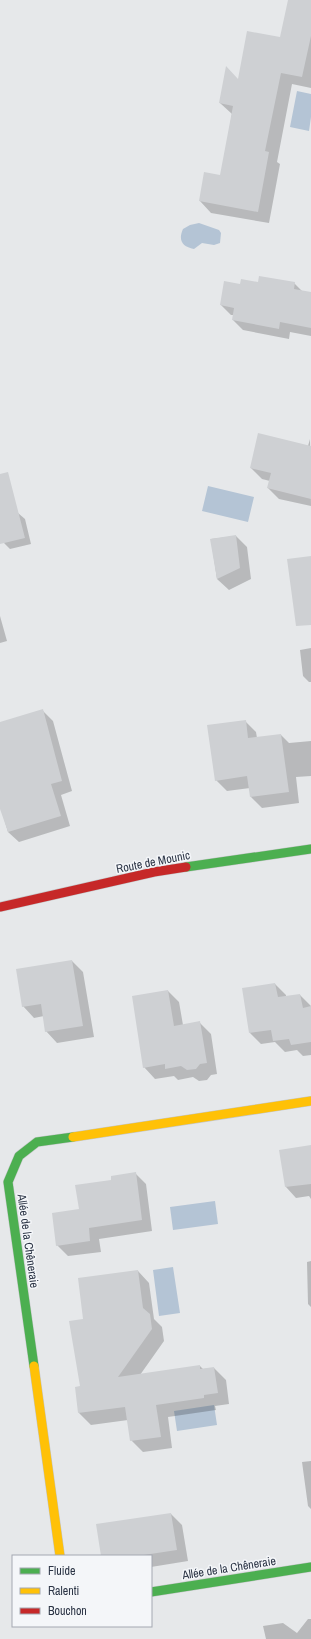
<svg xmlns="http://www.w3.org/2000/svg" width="311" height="1639" font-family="'Archivo Narrow',sans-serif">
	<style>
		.water { fill: #b4c4d5 }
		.shadow { fill: #0003 }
		.building { fill: #ced0d3 }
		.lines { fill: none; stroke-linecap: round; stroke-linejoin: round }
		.fast-casing { stroke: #c4c6c8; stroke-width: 10 }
		.slow-casing { stroke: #c4c6c8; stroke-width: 10 }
		.jam-casing { stroke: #c4c6c8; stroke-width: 10 }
		.fast { stroke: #4caf50; stroke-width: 9 }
		.slow { stroke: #ffc107; stroke-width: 9 }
		.jam { stroke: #c62828; stroke-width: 9 }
		.labels { text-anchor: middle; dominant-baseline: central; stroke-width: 3; stroke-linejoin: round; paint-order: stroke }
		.street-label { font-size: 12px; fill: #2b3445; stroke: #f4f6f9 }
	</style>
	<rect width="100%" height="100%" fill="#e6e8ea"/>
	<path class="water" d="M297 91 311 94V117L309 131 290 127Z
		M199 223 219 230 221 233 220 243 214 245 202 243 194 249C182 247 178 240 183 229L190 225Z
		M208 486 254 497 248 522 202 511Z
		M215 1201 218 1224 173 1230 170 1207Z
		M173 1267 180 1313 159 1316 153 1270Z
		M214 1405 217 1425 177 1431 174 1411Z"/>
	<path class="shadow" d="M289 0H311V88L292 84 277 162 280 164 269 223 211 213 200 201 221 177 232 114 220 103 239 81 281 39Z
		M259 283H294L303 292 311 293V336L290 332 289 339 243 330 233 320 234 315H231L221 305 241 285Z
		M310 439 311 506 279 499 268 488 270 481 262 479 251 468 308 446Z
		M18 513 25 519 31 544 10 549 4 543 0 527V517Z
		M236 536 247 547 251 579 229 590 217 579 211 539Z
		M0 616 7 641 0 643Z
		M311 648V682H309L303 676 300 650Z
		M43 711 53 721 72 791 61 795 70 826 19 842 8 832 0 805V724Z
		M245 721 256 732 257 738 281 735 289 743 311 741V776L296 777 299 803 262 808 251 797 250 788 227 791 216 780Z
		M72 961 83 972 94 1037 57 1043 46 1031 44 1016 34 1018 23 1006Z
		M275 984 286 995V997L300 995 311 1006V1055L303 1056 297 1050 285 1052 275 1042 261 1044 250 1033 243 989Z
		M168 991 179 1002 183 1025 200 1023 211 1034 217 1074 211 1075 207 1080 199 1081 193 1077 178 1080 174 1076 155 1079 144 1067Z
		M311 1146V1199L309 1196 296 1198 286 1187 280 1151Z
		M135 1173 146 1184 152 1231 99 1239 101 1252 68 1256 57 1245 112 1181Z
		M311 1261V1307L308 1304 307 1262Z
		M138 1271 149 1283 154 1319 162 1327 164 1341 140 1375 200 1366 203 1369 214 1368 226 1380 229 1404 215 1406 216 1410 168 1417 172 1448 143 1452 131 1440 128 1420 91 1425 79 1413 76 1388 81 1387 84 1320Z
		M311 1461V1509L308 1506 302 1462Z
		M171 1514 182 1525 188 1561 151 1567V1556H102Z
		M308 1619H311V1639H266L263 1626 283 1623 297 1633Z"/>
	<path class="building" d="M288 0H311V36L302 77 281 73 265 151 269 152 258 212 199 201 204 172 220 175 233 106 219 103 226 66 238 79 247 31 280 37Z
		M259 276 295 282 294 289 311 292V328L280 322 279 329 232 320 234 308 220 305 224 281 240 284 241 279 258 282Z
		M258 433 311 446V499L267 488 271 473 250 468Z
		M8 472 25 538 0 544V474Z
		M236 535 240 568 217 579 210 539Z
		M311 556V625L296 626 287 559Z
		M43 709 62 781 51 784 61 816 8 832 0 809V722Z
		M246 720 248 738 281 734 289 792 250 797 247 776 215 781 207 725Z
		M72 960 83 1026 45 1032 41 1004 22 1007 16 969Z
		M275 983 278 997 300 994 303 1008 311 1006V1042L291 1045 289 1039 273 1041 271 1030 249 1033 242 988Z
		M168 990 174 1026 200 1021 207 1063 200 1064 196 1069 187 1070 181 1066 165 1069V1064L143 1068 132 996Z
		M311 1145V1184L285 1187 279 1150Z
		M136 1172 142 1220 89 1228 90 1241 56 1246 52 1213 79 1209 75 1185 111 1180V1176Z
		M138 1270 143 1308 150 1314 152 1329 118 1377 200 1365V1369L214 1367 218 1393 204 1395V1398L156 1405 161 1437 130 1441 125 1407 78 1413 75 1387 80 1386 69 1321 83 1319 78 1278Z
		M171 1513 177 1550 137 1556H101L96 1524Z"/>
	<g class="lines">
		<defs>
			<path id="fast" d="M186 867 311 849
				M34 1366 8 1182 19 1156 37 1142 73 1137
				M151 1592 311 1567"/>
			<path id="slow" d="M73 1137 311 1101
				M34 1366 60 1556"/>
			<path id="jam" d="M0 907 154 872 186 867"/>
		</defs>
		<use href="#fast" class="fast-casing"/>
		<use href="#slow" class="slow-casing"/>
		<use href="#jam" class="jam-casing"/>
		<use href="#fast" class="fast"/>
		<use href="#slow" class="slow"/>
		<use href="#jam" class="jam"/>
	</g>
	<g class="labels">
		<g class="street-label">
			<text transform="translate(153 862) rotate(-11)">Route de Mounic</text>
			<text transform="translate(28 1241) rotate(82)">Allée de la Chêneraie</text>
			<text transform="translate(229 1568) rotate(-9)">Allée de la Chêneraie</text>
		</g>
	</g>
	<rect x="12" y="1555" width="140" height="72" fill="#f4f6f9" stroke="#a4a8b1"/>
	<rect x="20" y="1568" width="20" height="6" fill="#4caf50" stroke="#a4a8b1"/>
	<text x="48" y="1575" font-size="12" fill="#2b3445">Fluide</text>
	<rect x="20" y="1588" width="20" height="6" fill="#ffc107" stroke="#a4a8b1"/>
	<text x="48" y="1595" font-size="12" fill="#2b3445">Ralenti</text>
	<rect x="20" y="1608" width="20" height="6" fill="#c62828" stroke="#a4a8b1"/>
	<text x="48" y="1615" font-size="12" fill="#2b3445">Bouchon</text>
</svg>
